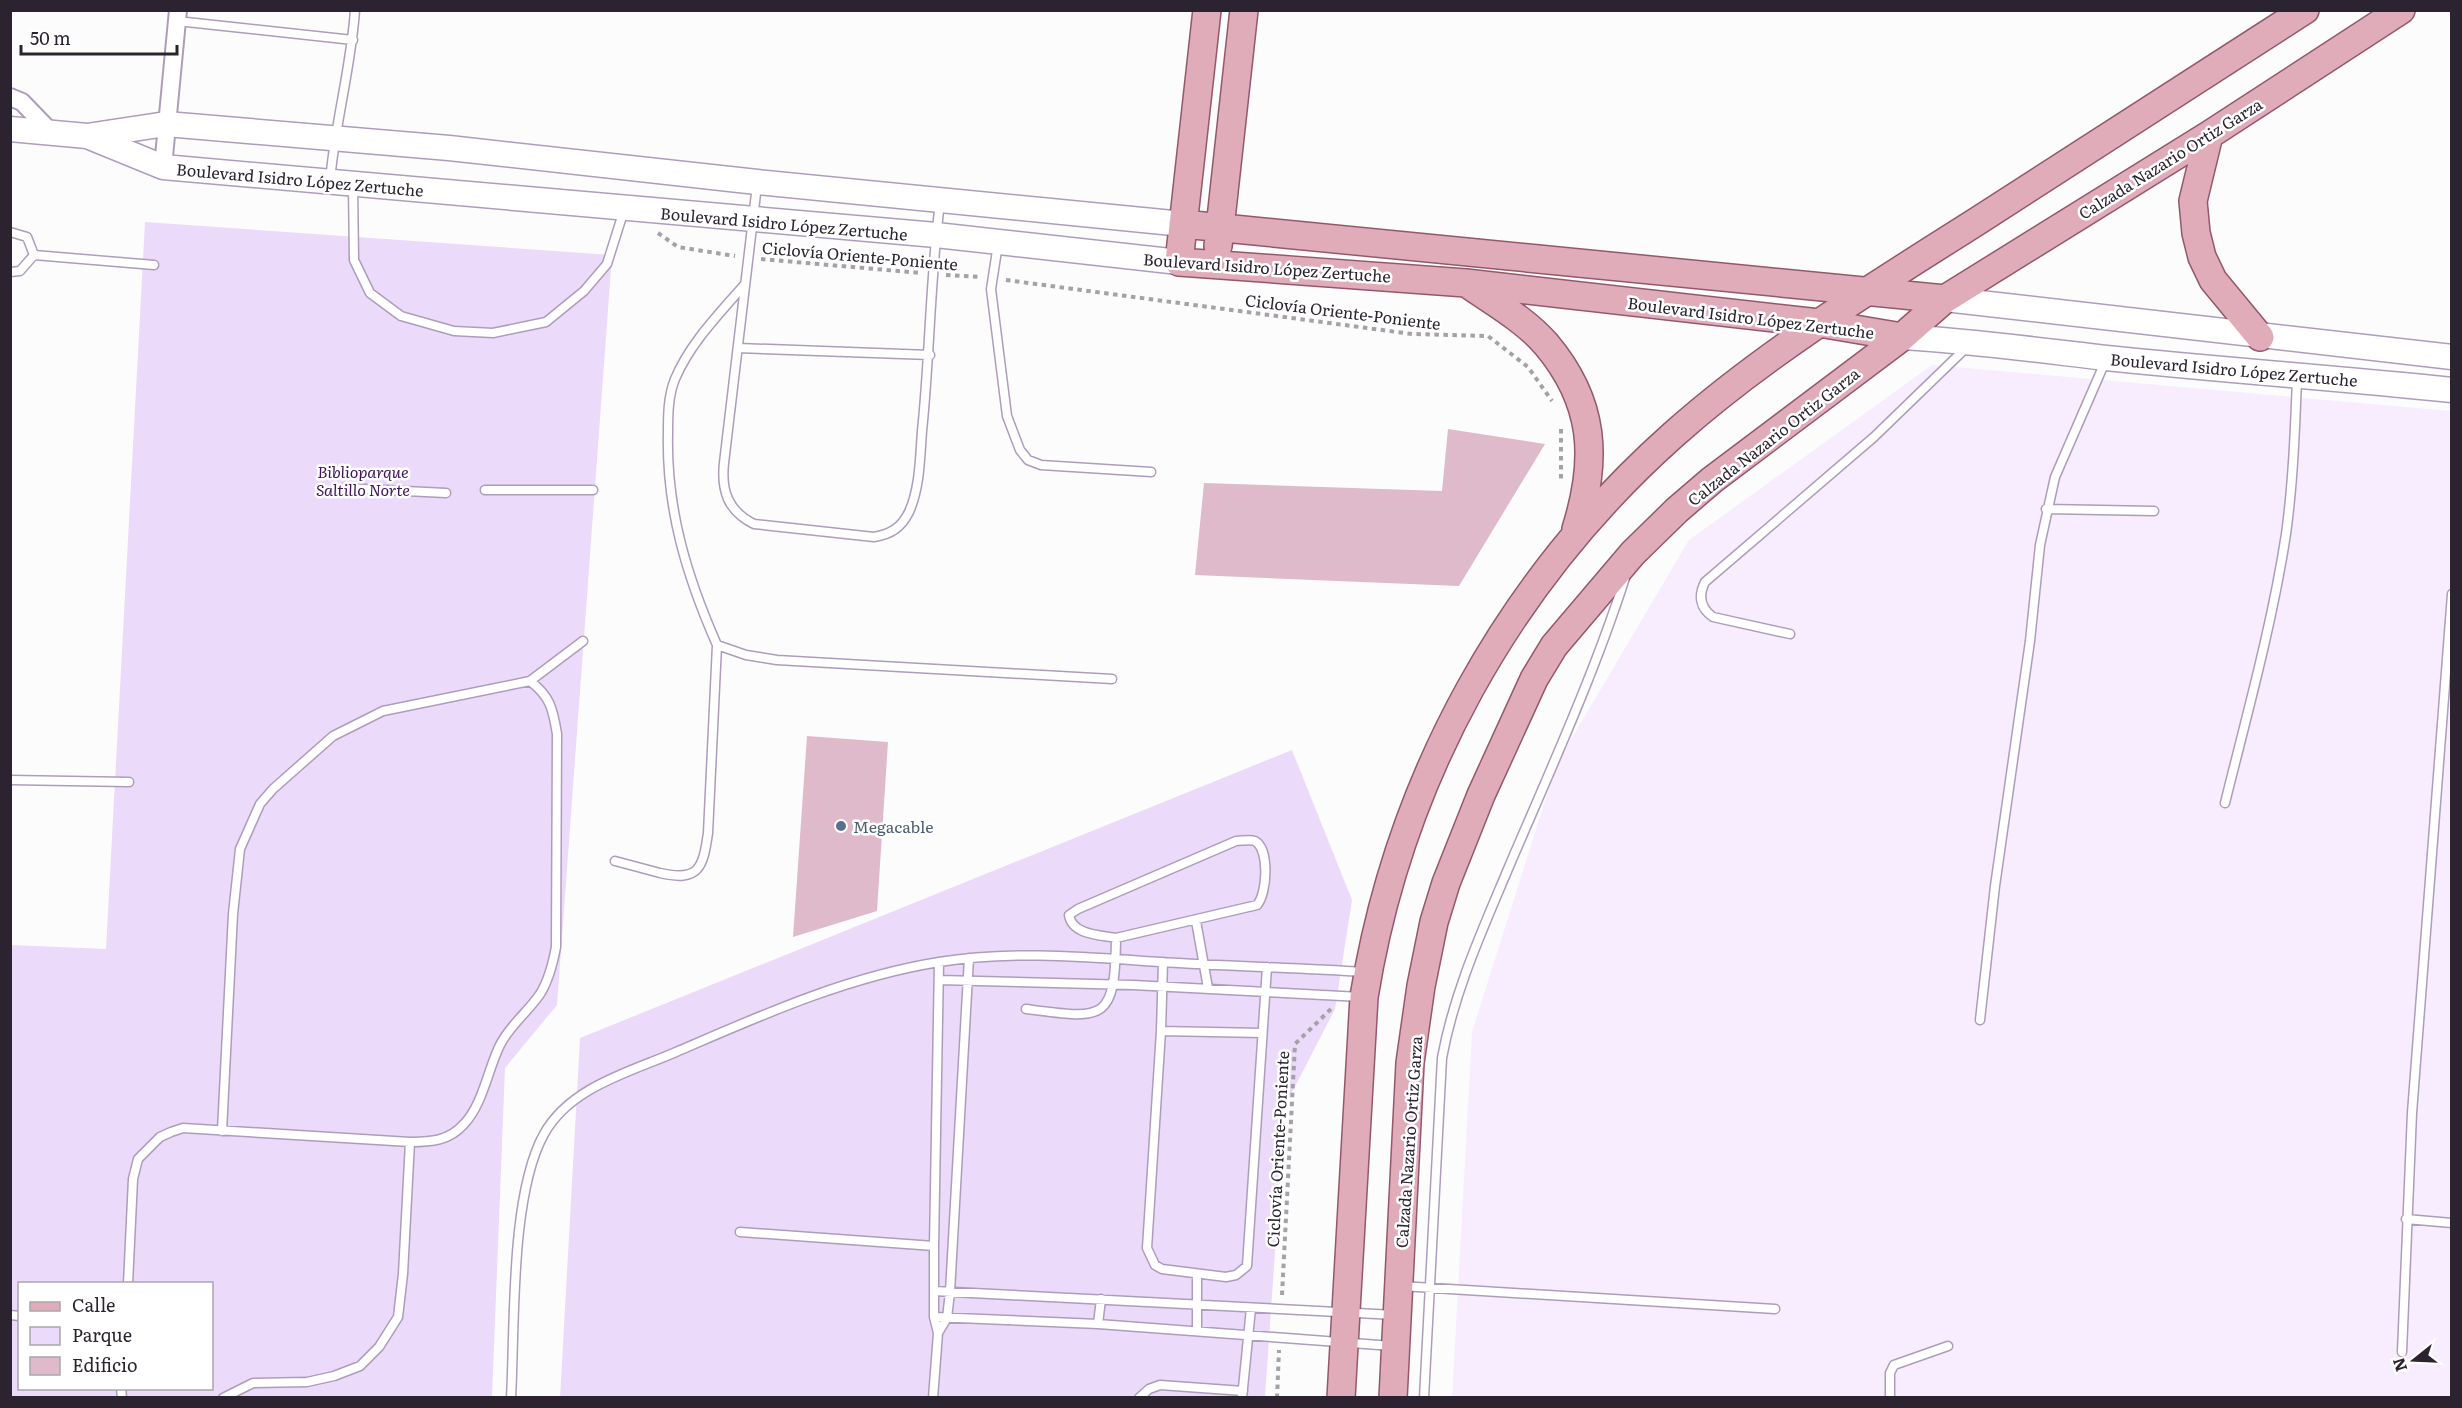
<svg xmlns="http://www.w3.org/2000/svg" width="2462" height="1408" font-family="Literata,serif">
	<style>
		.industrial { fill: #f7edfe }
		.green { fill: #ebdafa; fill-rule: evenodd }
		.building { fill: #debacb }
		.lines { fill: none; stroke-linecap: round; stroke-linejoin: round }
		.service-casing { stroke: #ad9dbb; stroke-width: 11 }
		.minor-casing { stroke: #ad9dbb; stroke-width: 20 }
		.secondary-casing { stroke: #ad9dbb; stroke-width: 27 }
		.primary-casing { stroke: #94586c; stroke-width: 30 }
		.path { stroke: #a5a2a7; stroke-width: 4; stroke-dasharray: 4.5 4.5; stroke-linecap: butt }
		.service { stroke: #fff; stroke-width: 8 }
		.minor { stroke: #fff; stroke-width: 16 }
		.secondary { stroke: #fff; stroke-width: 24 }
		.primary { stroke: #e0acba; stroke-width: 27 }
		.service-dot { fill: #5c6f8a; stroke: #fff; stroke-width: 2 }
		.labels { text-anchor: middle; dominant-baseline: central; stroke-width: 5; stroke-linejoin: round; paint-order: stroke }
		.street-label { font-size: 16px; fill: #2b2430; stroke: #fff }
		.park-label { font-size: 16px; font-style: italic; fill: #40145a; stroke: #fff }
		.service-label { font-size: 16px; fill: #4e5e75; stroke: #fff; text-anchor: start }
	</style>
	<rect width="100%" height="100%" fill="#fcfcfc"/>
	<path class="industrial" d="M1932 365 2451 411V1397L1452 1398 1472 1032 1557 763 1689 540Z"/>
	<path class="green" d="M145 222 612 255 557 1005 505 1068 492 1397 11 1398V945L106 949ZM20 1284H212V1388H20Z
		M1292 750 1352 900 1335 1009 1285 1106 1265 1397 560 1398 580 1038Z"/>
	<path class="building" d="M1448 429 1545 444 1459 586 1195 575 1204 483 1442 491Z
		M807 736 888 742 877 911 793 937Z"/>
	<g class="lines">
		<defs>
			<path id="service" d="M177 21 353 40
				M330 181C335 123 351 68 355 10
				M353 185 354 260 370 293 401 316 454 331 493 333 546 322 584 291 607 264 624 210
				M757 185 724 463C721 491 728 511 754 524L874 537C891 534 901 528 909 512 920 488 920 457 922 431 930 355 930 278 940 203
				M10 232 27 237 34 255
				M998 244 991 289 1007 416 1020 450 1028 460 1041 465 1151 472
				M34 255 154 265
				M10 272 20 271 34 255
				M745 284C720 313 690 343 675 379 668 396 668 416 668 433 666 509 687 577 717 645L746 655 777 660 1112 679
				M738 348 930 355
				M344 488 446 493
				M485 490H593
				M2046 509 2154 511
				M1790 634 1713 617C1700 608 1698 596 1705 582L1874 437 1968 346
				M530 681 583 641
				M10 780 129 782
				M2225 803C2247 714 2272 625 2286 534 2293 483 2295 431 2297 379
				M615 861C630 865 645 869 660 873 699 882 703 868 708 833L717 645
				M1196 921 1208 988
				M1163 962 1161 1031 1147 1248 1155 1265 1162 1269 1226 1277 1236 1275 1247 1266 1267 967
				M939 980 1133 985 1361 997
				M1026 1009C1104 1019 1115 1023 1116 938L1257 905C1267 894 1270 850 1255 841 1250 839 1242 841 1236 841L1078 909 1069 915C1072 935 1100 935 1116 938
				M1980 1020 1995 886 2030 641 2040 545 2055 477 2105 362
				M1161 1031 1262 1033
				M2406 1219 2452 1223
				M740 1232 934 1246
				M128 1284 133 1179 138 1159 160 1137 171 1132 183 1128 410 1142C431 1142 449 1141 464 1124 483 1104 488 1069 500 1045 510 1025 528 1012 540 994 549 980 553 963 556 947L557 734C553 709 550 696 530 681L383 711 333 736 273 789 260 804 240 849 233 914 222 1131
				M1401 1286 1775 1309
				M934 1291 1395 1315
				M10 1315 20 1316
				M934 1317 1098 1324 1392 1346
				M1098 1324 1101 1299
				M1197 1331V1275
				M938 1333 947 1318 950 1292 969 958
				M2402 1352 2412 1113 2452 594
				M121 1388 122 1398
				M223 1398 253 1383 307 1382 334 1376 360 1366 379 1347 398 1317 403 1274 410 1142
				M511 1398C515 1326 510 1195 544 1134 570 1087 630 1072 676 1052 762 1015 846 977 939 962 1011 950 1087 957 1160 962 1228 966 1296 968 1364 972
				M933 1398 938 1333 934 1317V1246L939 962
				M1139 1398 1149 1389 1160 1385 1243 1391
				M1242 1398 1251 1308
				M1424 1398 1442 1058C1454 992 1482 931 1508 869 1549 773 1593 677 1625 578
				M1890 1398V1373L1894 1365 1948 1346"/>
			<path id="minor" d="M10 97 22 102 51 132
				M163 167 178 10"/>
			<path id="secondary" d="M10 129 87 136 166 124 449 148 757 182 1183 224
				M87 136 163 167 936 235 1179 262
				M1945 299 2452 357
				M1902 337C1971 341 2038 350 2106 358 2221 370 2337 378 2452 390"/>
			<path id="primary" d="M1207 10 1179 262 1466 283 1819 323 1902 337
				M2209 135 2193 201 2196 233 2202 257 2213 280 2260 337
				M1183 224 1945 299
				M1218 246 1244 10
				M1469 285C1495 303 1525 320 1546 344 1595 402 1598 459 1576 529
				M1341 1398 1364 997C1399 779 1508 582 1673 435 1765 353 1872 288 1976 222 2085 151 2195 81 2305 10
				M1393 1398 1410 1063 1421 986 1434 922 1446 883 1481 795 1534 679 1554 646 1633 553 1677 510 1712 480 1902 337 1945 299 2209 135 2401 10"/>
		</defs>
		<use href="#service" class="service-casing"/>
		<use href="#minor" class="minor-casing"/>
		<use href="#secondary" class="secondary-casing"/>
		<use href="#primary" class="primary-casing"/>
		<path class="path" d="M658 233 678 247 735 256
			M761 259 921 273
			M946 275 980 277
			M1006 280 1412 334 1488 336 1528 367 1552 401
			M1561 429V482
			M1282 1295 1295 1044 1331 1009
			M1277 1398 1279 1350"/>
		<use href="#service" class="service"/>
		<use href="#minor" class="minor"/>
		<use href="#secondary" class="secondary"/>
		<use href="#primary" class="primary"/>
	</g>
	<circle class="service-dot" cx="841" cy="826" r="6"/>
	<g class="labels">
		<g class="street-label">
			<text transform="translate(2170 158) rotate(-32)">Calzada Nazario Ortiz Garza</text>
			<text transform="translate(300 179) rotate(5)">Boulevard Isidro López Zertuche</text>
			<text transform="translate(784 223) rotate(5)">Boulevard Isidro López Zertuche</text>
			<text transform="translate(860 255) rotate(5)">Ciclovía Oriente-Poniente</text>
			<text transform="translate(1267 267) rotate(4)">Boulevard Isidro López Zertuche</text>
			<text transform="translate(1343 311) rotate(7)">Ciclovía Oriente-Poniente</text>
			<text transform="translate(1751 317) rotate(7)">Boulevard Isidro López Zertuche</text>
			<text transform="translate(2234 369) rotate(5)">Boulevard Isidro López Zertuche</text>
			<text transform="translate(1773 436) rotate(-38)">Calzada Nazario Ortiz Garza</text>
			<text transform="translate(1408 1142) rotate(-86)">Calzada Nazario Ortiz Garza</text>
			<text transform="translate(1277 1149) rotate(-87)">Ciclovía Oriente-Poniente</text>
		</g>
		<g class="park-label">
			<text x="363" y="471">Biblioparque<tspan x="363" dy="18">Saltillo Norte</tspan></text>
		</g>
		<g class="service-label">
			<text x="853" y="826">Megacable</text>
		</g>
	</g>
	<rect width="2462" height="1408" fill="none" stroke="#2b2430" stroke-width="24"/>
	<rect x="18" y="1282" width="195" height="108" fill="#ffffff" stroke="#aaa7ac" stroke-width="1.5"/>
	<rect x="30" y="1302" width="30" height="9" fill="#e0acba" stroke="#aaa7ac" stroke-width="1.5"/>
	<text x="72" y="1312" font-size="18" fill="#2b2430">Calle</text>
	<rect x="30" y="1327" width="30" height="18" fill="#ebdafa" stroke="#aaa7ac" stroke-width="1.5"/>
	<text x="72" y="1342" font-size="18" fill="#2b2430">Parque</text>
	<rect x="30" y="1357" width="30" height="18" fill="#debacb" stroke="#aaa7ac" stroke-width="1.5"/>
	<text x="72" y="1372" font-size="18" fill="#2b2430">Edificio</text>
	<g transform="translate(2414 1360) rotate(252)" stroke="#ffffff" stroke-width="4.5" paint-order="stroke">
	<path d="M0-4.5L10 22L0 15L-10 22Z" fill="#2b2430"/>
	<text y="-9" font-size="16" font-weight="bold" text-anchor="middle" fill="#2b2430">N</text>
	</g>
	<path d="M21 45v9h156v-9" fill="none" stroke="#2b2430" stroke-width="3"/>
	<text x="30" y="45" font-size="18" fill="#2b2430" stroke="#ffffff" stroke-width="4.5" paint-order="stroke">50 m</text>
</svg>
